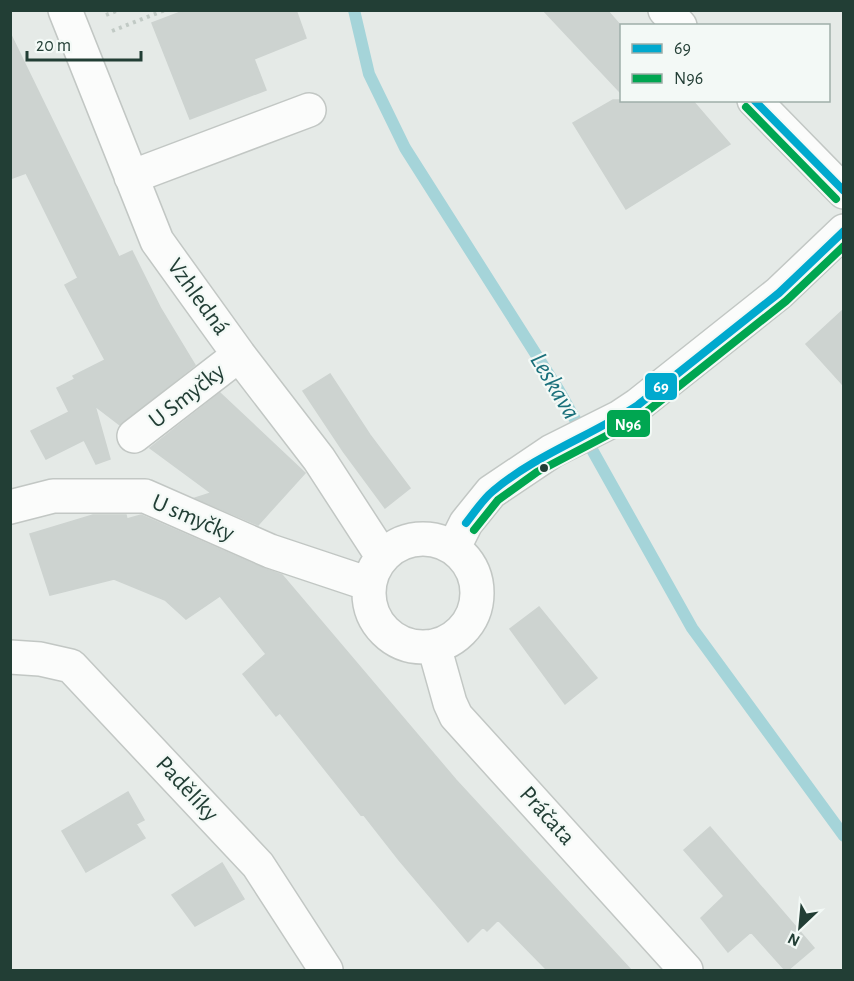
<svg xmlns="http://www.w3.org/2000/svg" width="854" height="981" font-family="'Alegreya Sans',sans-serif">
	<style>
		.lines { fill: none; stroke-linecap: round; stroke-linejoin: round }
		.stream { stroke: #a5d4d9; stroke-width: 12 }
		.building { fill: #cdd3d0; stroke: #cdd3d0; stroke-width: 1.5 }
		.minor-casing { stroke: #c2c7c4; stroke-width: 36 }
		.path { stroke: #c1cac5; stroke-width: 4; stroke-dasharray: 3 4.5; stroke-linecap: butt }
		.minor { stroke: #fbfcfb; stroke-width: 33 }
		.bus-1-casing { stroke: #f3f9f6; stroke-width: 12 }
		.bus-2-casing { stroke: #f3f9f6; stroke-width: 12 }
		.bus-1 { stroke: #00a9ce; stroke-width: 8 }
		.bus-2 { stroke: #00a651; stroke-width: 8 }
		.bus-dot { fill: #223e35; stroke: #f3f9f6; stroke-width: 2 }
		.labels { text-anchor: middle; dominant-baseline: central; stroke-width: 4.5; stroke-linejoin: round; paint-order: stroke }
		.street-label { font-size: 24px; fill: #223e35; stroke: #f3f9f6 }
		.water-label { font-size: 26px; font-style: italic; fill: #1a707b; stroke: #f3f9f6 }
		.line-badge { stroke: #f3f9f6; stroke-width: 2 }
		.badge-label { font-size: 16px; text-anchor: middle; font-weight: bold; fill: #fff }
	</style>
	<rect width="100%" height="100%" fill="#e5eae7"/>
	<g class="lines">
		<path class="stream" d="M354 10 369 74 405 148 558 389 692 628 844 836"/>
	</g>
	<path class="building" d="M186 10H296L306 38 254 59 266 90 190 119 152 23Z
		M543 10H607L621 26V93Z
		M10 33 119 257 132 251 161 309 195 365 120 425 95 406 110 459 96 464 84 440 46 459 31 431 69 412 57 388 75 379 73 376 105 360 65 285 78 278 26 173 10 179Z
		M613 100H692L730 144 626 209 573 123Z
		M843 310V385L806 344Z
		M330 374 370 435 410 488 385 508 343 451 303 391Z
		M220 393 305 473 258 525 195 498 211 493 150 448Z
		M93 515H126L127 519 141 515 263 568 282 575 456 780 631 970H547L498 920 487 931 483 927 468 942 399 860 363 814 361 815 280 713 276 716 243 674 266 654 220 596 186 619 165 600 114 579 50 595 30 534Z
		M539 607 597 678 565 704 510 629Z
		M128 792 144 820 136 824 145 838 86 872 62 831Z
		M710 827 814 948 788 970H785L751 932 728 952 701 918 724 896 684 850Z
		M222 863 244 899 195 926 172 895Z"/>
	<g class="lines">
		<defs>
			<path id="minor" d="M65 10 157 241 239 355 319 459 382 556
				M665 10 680 26
				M754 100 844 192
				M131 177 309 110
				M134 436 239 355
				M10 507 53 496H145L270 551 369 584
				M369 593a54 54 0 1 1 108 0a54 54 0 1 1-108 0Z
				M454 547 466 523 491 492 552 451 620 417 638 405 779 293 844 231
				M434 646 450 703 456 716 686 970
				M10 657 40 659 71 666 258 865 326 970"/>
		</defs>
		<use href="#minor" class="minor-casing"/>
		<path class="path" d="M106 15 119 10
			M112 31 165 10"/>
		<use href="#minor" class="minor"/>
		<defs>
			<path id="bus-1" d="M754 100 844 191
				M466 523C474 513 483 499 493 491 537 454 591 436 638 405L779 293 844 231"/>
			<path id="bus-2" d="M746 107 836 199
				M474 530 498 500 537 472 625 426 645 413 786 301 844 246"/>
		</defs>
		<use href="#bus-1" class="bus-1-casing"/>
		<use href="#bus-2" class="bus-2-casing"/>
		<use href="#bus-1" class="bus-1"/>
		<use href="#bus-2" class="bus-2"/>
	</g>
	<circle class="bus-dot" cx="544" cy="468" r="5"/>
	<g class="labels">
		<g class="street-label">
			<text transform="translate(198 297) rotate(54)">Vzhledná</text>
			<text transform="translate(187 396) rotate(-38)">U Smyčky</text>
			<text transform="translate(193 518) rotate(23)">U smyčky</text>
			<text transform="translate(187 789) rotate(47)">Padělíky</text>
			<text transform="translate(547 816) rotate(48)">Práčata</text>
		</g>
		<g class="water-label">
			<text transform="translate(555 386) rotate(59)">Leskava</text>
		</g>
	</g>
	<g class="line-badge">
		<rect x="644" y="372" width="34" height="29" rx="6" fill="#00a9ce"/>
		<rect x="606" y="409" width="45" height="29" rx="6" fill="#00a651"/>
	</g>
	<g class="badge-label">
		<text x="661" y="392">69</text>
		<text x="628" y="430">N96</text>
	</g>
	<rect width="854" height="981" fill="none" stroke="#223e35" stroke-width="24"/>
	<rect x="620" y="24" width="210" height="78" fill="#f3f9f6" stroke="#9faea9" stroke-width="1.5"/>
	<rect x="632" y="44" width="30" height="9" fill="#00a9ce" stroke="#9faea9" stroke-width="1.5"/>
	<text x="674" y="54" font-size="18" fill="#223e35">69</text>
	<rect x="632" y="74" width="30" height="9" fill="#00a651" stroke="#9faea9" stroke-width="1.5"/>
	<text x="674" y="84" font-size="18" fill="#223e35">N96</text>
	<g transform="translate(800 927) rotate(206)" stroke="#f3f9f6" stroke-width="4.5" paint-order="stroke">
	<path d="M0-4.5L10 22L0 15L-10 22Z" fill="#223e35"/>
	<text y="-9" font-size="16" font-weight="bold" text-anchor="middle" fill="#223e35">N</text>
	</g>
	<path d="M27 51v9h114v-9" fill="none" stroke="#223e35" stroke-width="3"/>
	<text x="36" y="51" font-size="18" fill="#223e35" stroke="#f3f9f6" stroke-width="4.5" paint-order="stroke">20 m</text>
</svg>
